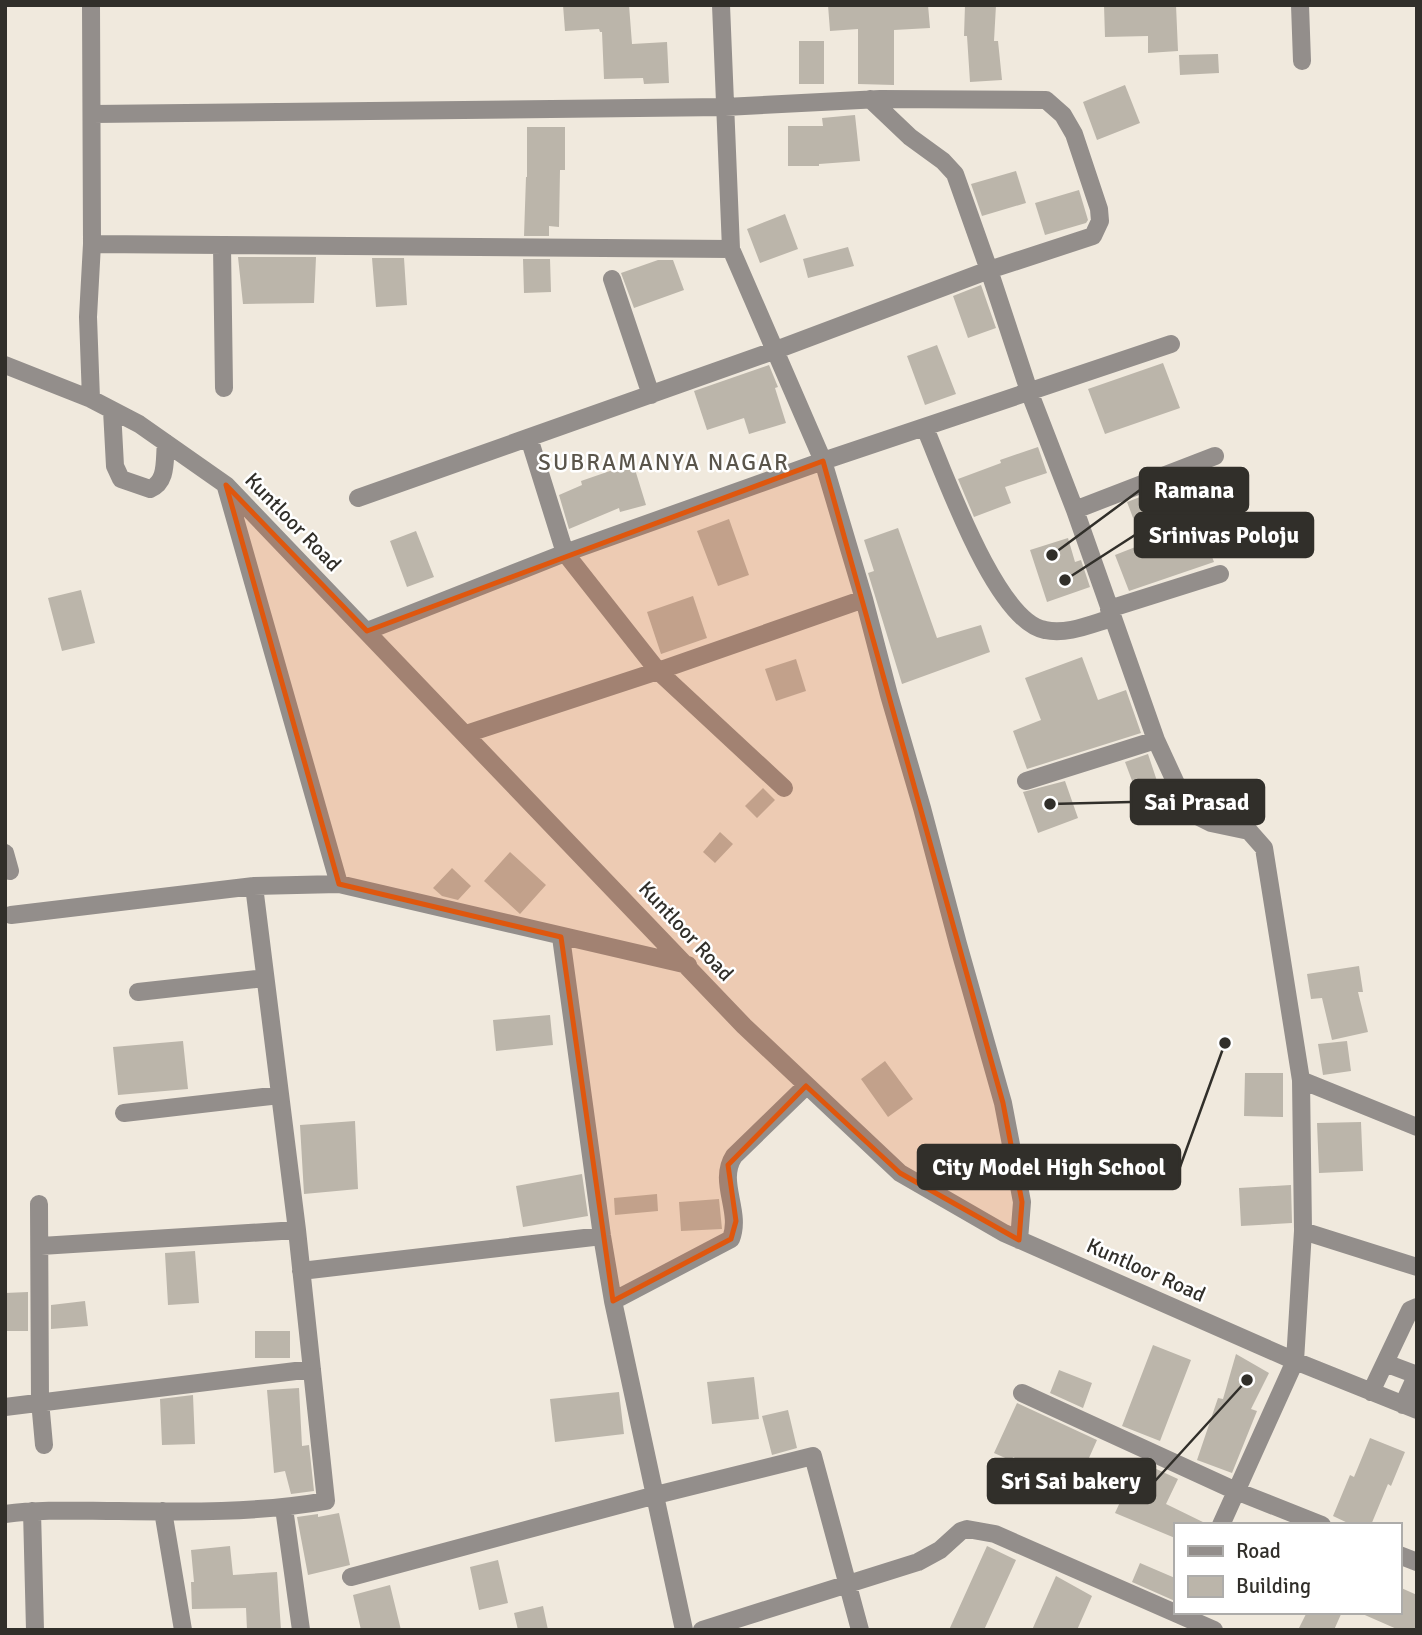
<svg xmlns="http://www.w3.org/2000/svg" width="1422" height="1635" font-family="Signika,sans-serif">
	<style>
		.building { fill: #bbb5aa }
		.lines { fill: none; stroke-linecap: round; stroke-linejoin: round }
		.minor { stroke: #938e8b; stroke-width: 18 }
		.marked { fill: #df570e; fill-opacity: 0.2; stroke: #df570e; stroke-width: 5; stroke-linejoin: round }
		.labels { text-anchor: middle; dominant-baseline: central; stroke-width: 5; stroke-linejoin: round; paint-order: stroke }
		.street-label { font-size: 21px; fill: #312f2a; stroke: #fff }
		.neighbourhood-label { font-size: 23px; letter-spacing: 2px; fill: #5a554b; stroke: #fff }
		.leader { fill: none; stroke: #312f2a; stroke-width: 2.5 }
		.callout-dot { fill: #312f2a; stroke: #fff; stroke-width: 2.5 }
		.callout { fill: #312f2a; stroke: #312f2a; stroke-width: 2.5 }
		.callout-label { font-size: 23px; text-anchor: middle; font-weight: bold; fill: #fff }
	</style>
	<rect width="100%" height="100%" fill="#f0e9dd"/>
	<path class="building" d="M563 5H629L632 44 667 42 669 83 644 84 643 78 604 79 602 32H600L599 29 565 31Z
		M828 5H928L930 28 894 30V85L858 84V29L830 31Z
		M965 5H996L994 41H998L1002 80 970 82 967 36H964Z
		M1104 5H1176L1178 51 1148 53V36L1105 37Z
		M799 41H824V84H799Z
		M1218 54 1219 73 1180 75 1179 55Z
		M1125 85 1140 123 1097 140 1083 102Z
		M855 115 860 161 819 164V166H788V126H823L822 118Z
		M527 127H565V170H560L559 227 549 226V236H524L526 177H527Z
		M1016 171 1026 203 982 216 971 184Z
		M1079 190 1088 220 1086 223 1045 235 1035 203Z
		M785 214 798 249 760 263 747 229Z
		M848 247 854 266 808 278 803 259Z
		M238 257H316L314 303 243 304Z
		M372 258H404L407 305 376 307Z
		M523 259H550L551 292 524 293Z
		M658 260H673L684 290 634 308 621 273Z
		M981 285 996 328 968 338 953 296Z
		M937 345 956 394 925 405 907 356Z
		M1163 363 1180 408 1105 434 1088 389Z
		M769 365 778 387 775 388 786 423 749 434 744 418 707 430 694 391Z
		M1038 447 1047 473 1005 487 1011 503 974 517 958 479 1001 463 1000 460Z
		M633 463 646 505 620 512 619 508 569 529 559 495 582 485 581 481Z
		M1190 478 1205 516 1198 519 1214 562 1129 591 1115 555 1143 544 1127 502Z
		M729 519 749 575 718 586 697 531Z
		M898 528 937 638 981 625 990 652 902 684 868 573 874 571 864 540Z
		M416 531 434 577 407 587 390 541Z
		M1068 538 1075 562 1081 560 1090 587 1047 602 1030 550Z
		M81 590 95 643 62 651 48 598Z
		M693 596 707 638 661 654 647 612Z
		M1082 657 1098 700 1126 690 1141 733 1027 769 1013 731 1041 720 1025 678Z
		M796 659 806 691 776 701 765 669Z
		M1148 754 1159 787 1137 794 1125 762Z
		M1065 781 1078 818 1038 833 1023 792Z
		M763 788 775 800 757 818 745 806Z
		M720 832 733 844 715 863 703 852Z
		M510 852 546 885 520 914 484 881Z
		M452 868 471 886 458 900 442 896 433 888Z
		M1359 966 1363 992H1358L1368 1032 1332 1040 1322 998 1311 999 1307 974Z
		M550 1015 553 1045 496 1051 493 1020Z
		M183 1041 188 1089 118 1095 113 1047Z
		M1347 1041 1351 1071 1323 1075 1318 1044Z
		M885 1061 913 1099 888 1117 861 1079Z
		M1245 1073H1283V1117L1244 1116Z
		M355 1121 358 1189 304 1194 300 1125Z
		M1361 1122 1363 1171 1319 1173 1317 1123Z
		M582 1174 588 1216 523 1227 516 1186Z
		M1291 1185 1292 1223 1241 1226 1239 1188Z
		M657 1194 658 1211 615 1215 614 1198Z
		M719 1199 722 1229 681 1231 679 1202Z
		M195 1251 199 1303 168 1305 165 1253Z
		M28 1292V1331H5V1293Z
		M85 1301 88 1326 51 1329V1305Z
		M255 1331H290V1358H255Z
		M1153 1345 1191 1360 1160 1441 1122 1426Z
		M1236 1354 1269 1373 1251 1409 1257 1411 1232 1473 1197 1460 1218 1398 1223 1399Z
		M1059 1370 1092 1383 1083 1408 1050 1393Z
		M754 1377 759 1419 712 1424 707 1382Z
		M299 1388 302 1446 309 1445 314 1491 291 1494 285 1471 274 1473 267 1390Z
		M619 1392 624 1434 555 1442 550 1399Z
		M193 1395 195 1444 162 1445 160 1399Z
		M1017 1403 1097 1440 1076 1487 1013 1457 1012 1461 994 1453Z
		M788 1410 797 1448 772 1455 762 1416Z
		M1370 1438 1405 1452 1391 1486 1388 1484 1371 1525H1352L1333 1516 1350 1475 1354 1477Z
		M1139 1461 1178 1479 1166 1504 1209 1525H1175V1538L1115 1513Z
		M339 1513 350 1565 308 1575 297 1517 318 1514V1517Z
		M230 1546 233 1575 277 1572 281 1630H247L246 1608 192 1609 191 1582H194L191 1550Z
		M987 1546 1016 1560 984 1630H949Z
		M498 1560 508 1603 479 1610 470 1567Z
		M1140 1563 1175 1578V1601L1132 1582Z
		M1056 1576 1092 1596 1077 1630H1032Z
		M390 1585 401 1630H361L353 1595Z
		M1399 1587 1417 1595V1630H1399L1358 1612H1399Z
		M543 1606 548 1630H518L514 1613Z
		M1307 1612H1342L1334 1630H1298Z"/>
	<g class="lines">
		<path class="minor" d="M721 5 731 249 823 461 864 599 889 695 922 808 958 944 1003 1103 1022 1202 1019 1240
			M1300 5 1302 61
			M870 99 910 137 943 161 955 174 989 270 1029 391 1075 510 1156 740 1185 803 1197 816 1211 823 1249 831 1264 848 1301 1080 1303 1231 1295 1361 1221 1525
			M93 114 725 107 880 99 1046 100 1063 115 1074 134 1099 209 1100 221 1093 236 989 270 776 350 358 498
			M92 244 731 249
			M222 246 224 388
			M612 279 651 395
			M5 365 91 399 139 424 226 485 744 1026 900 1173 1004 1233 1295 1361 1417 1410
			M91 399 88 317 92 244 91 5
			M112 410 115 466 121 479 150 489C168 482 164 459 166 443
			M925 428C944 472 996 622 1045 630 1067 635 1091 624 1112 618
			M529 438 565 553 658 671 784 788
			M226 487 339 884
			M1075 510 1215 456
			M1109 609 1220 574
			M367 631 565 553 823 461 1171 344
			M466 734 658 671 864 599
			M1026 781 1156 740
			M5 853 10 871
			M11 915 254 886
			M561 937 602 1236 613 1301 684 1630
			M138 992 265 978
			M1301 1080 1417 1127
			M124 1113 280 1095
			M39 1204 40 1401 44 1445
			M1303 1231 1417 1267
			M41 1246 297 1230
			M301 1271 602 1236
			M613 1301 731 1239C742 1211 717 1182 734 1156L806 1086
			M1385 1363 1417 1375
			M1371 1392 1410 1310 1417 1307
			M1022 1393 1236 1491 1322 1525
			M1403 1405 1417 1374
			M5 1407 312 1369
			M284 1508 301 1630
			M32 1511 35 1630
			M163 1511 183 1630
			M5 1514C43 1509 80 1511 118 1511 187 1512 257 1513 326 1501L297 1230 254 886 339 884 688 965
			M1399 1555 1417 1562
			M351 1577 656 1495 813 1456 860 1630
			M702 1630 918 1562 940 1550 961 1531 967 1529 995 1534 1214 1630"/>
	</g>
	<path class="marked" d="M823 461 1003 1103 1022 1202 1019 1240 900 1173 806 1086 728 1165 736 1221 731 1239 613 1301 561 937 339 884 226 485 367 631Z"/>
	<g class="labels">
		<g class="street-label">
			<text transform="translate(293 522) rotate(46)">Kuntloor Road</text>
			<text transform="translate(686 931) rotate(47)">Kuntloor Road</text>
			<text transform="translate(1146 1270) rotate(24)">Kuntloor Road</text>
		</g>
		<g class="neighbourhood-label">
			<text x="664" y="462">SUBRAMANYA NAGAR</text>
		</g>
	</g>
	<path class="leader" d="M1052 555L1140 490M1065 580L1135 535M1050 804L1131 802M1225 1043L1180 1167M1247 1380L1155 1481"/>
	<g class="callout-dot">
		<circle cx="1052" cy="555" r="7"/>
		<circle cx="1065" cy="580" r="7"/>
		<circle cx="1050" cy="804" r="7"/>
		<circle cx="1225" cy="1043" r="7"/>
		<circle cx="1247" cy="1380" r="7"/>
	</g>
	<g class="callout">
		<rect x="1140" y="468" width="108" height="44" rx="7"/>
		<rect x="1135" y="513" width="178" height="44" rx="7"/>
		<rect x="1131" y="780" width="133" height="44" rx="7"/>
		<rect x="918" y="1145" width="262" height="44" rx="7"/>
		<rect x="988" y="1459" width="167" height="44" rx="7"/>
	</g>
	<g class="callout-label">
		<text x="1194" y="498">Ramana</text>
		<text x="1224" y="543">Srinivas Poloju</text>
		<text x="1197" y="810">Sai Prasad</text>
		<text x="1049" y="1175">City Model High School</text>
		<text x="1071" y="1489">Sri Sai bakery</text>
	</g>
	<rect width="1422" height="1635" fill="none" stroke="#312f2a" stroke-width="14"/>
	<rect x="1174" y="1523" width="228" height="91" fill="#ffffff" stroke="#adacaa" stroke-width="2"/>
	<rect x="1188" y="1546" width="35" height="10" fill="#938e8b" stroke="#adacaa" stroke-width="2"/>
	<text x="1236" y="1558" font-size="21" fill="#312f2a">Road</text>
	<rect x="1188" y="1576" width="35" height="21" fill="#bbb5aa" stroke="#adacaa" stroke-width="2"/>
	<text x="1236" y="1593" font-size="21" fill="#312f2a">Building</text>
</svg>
